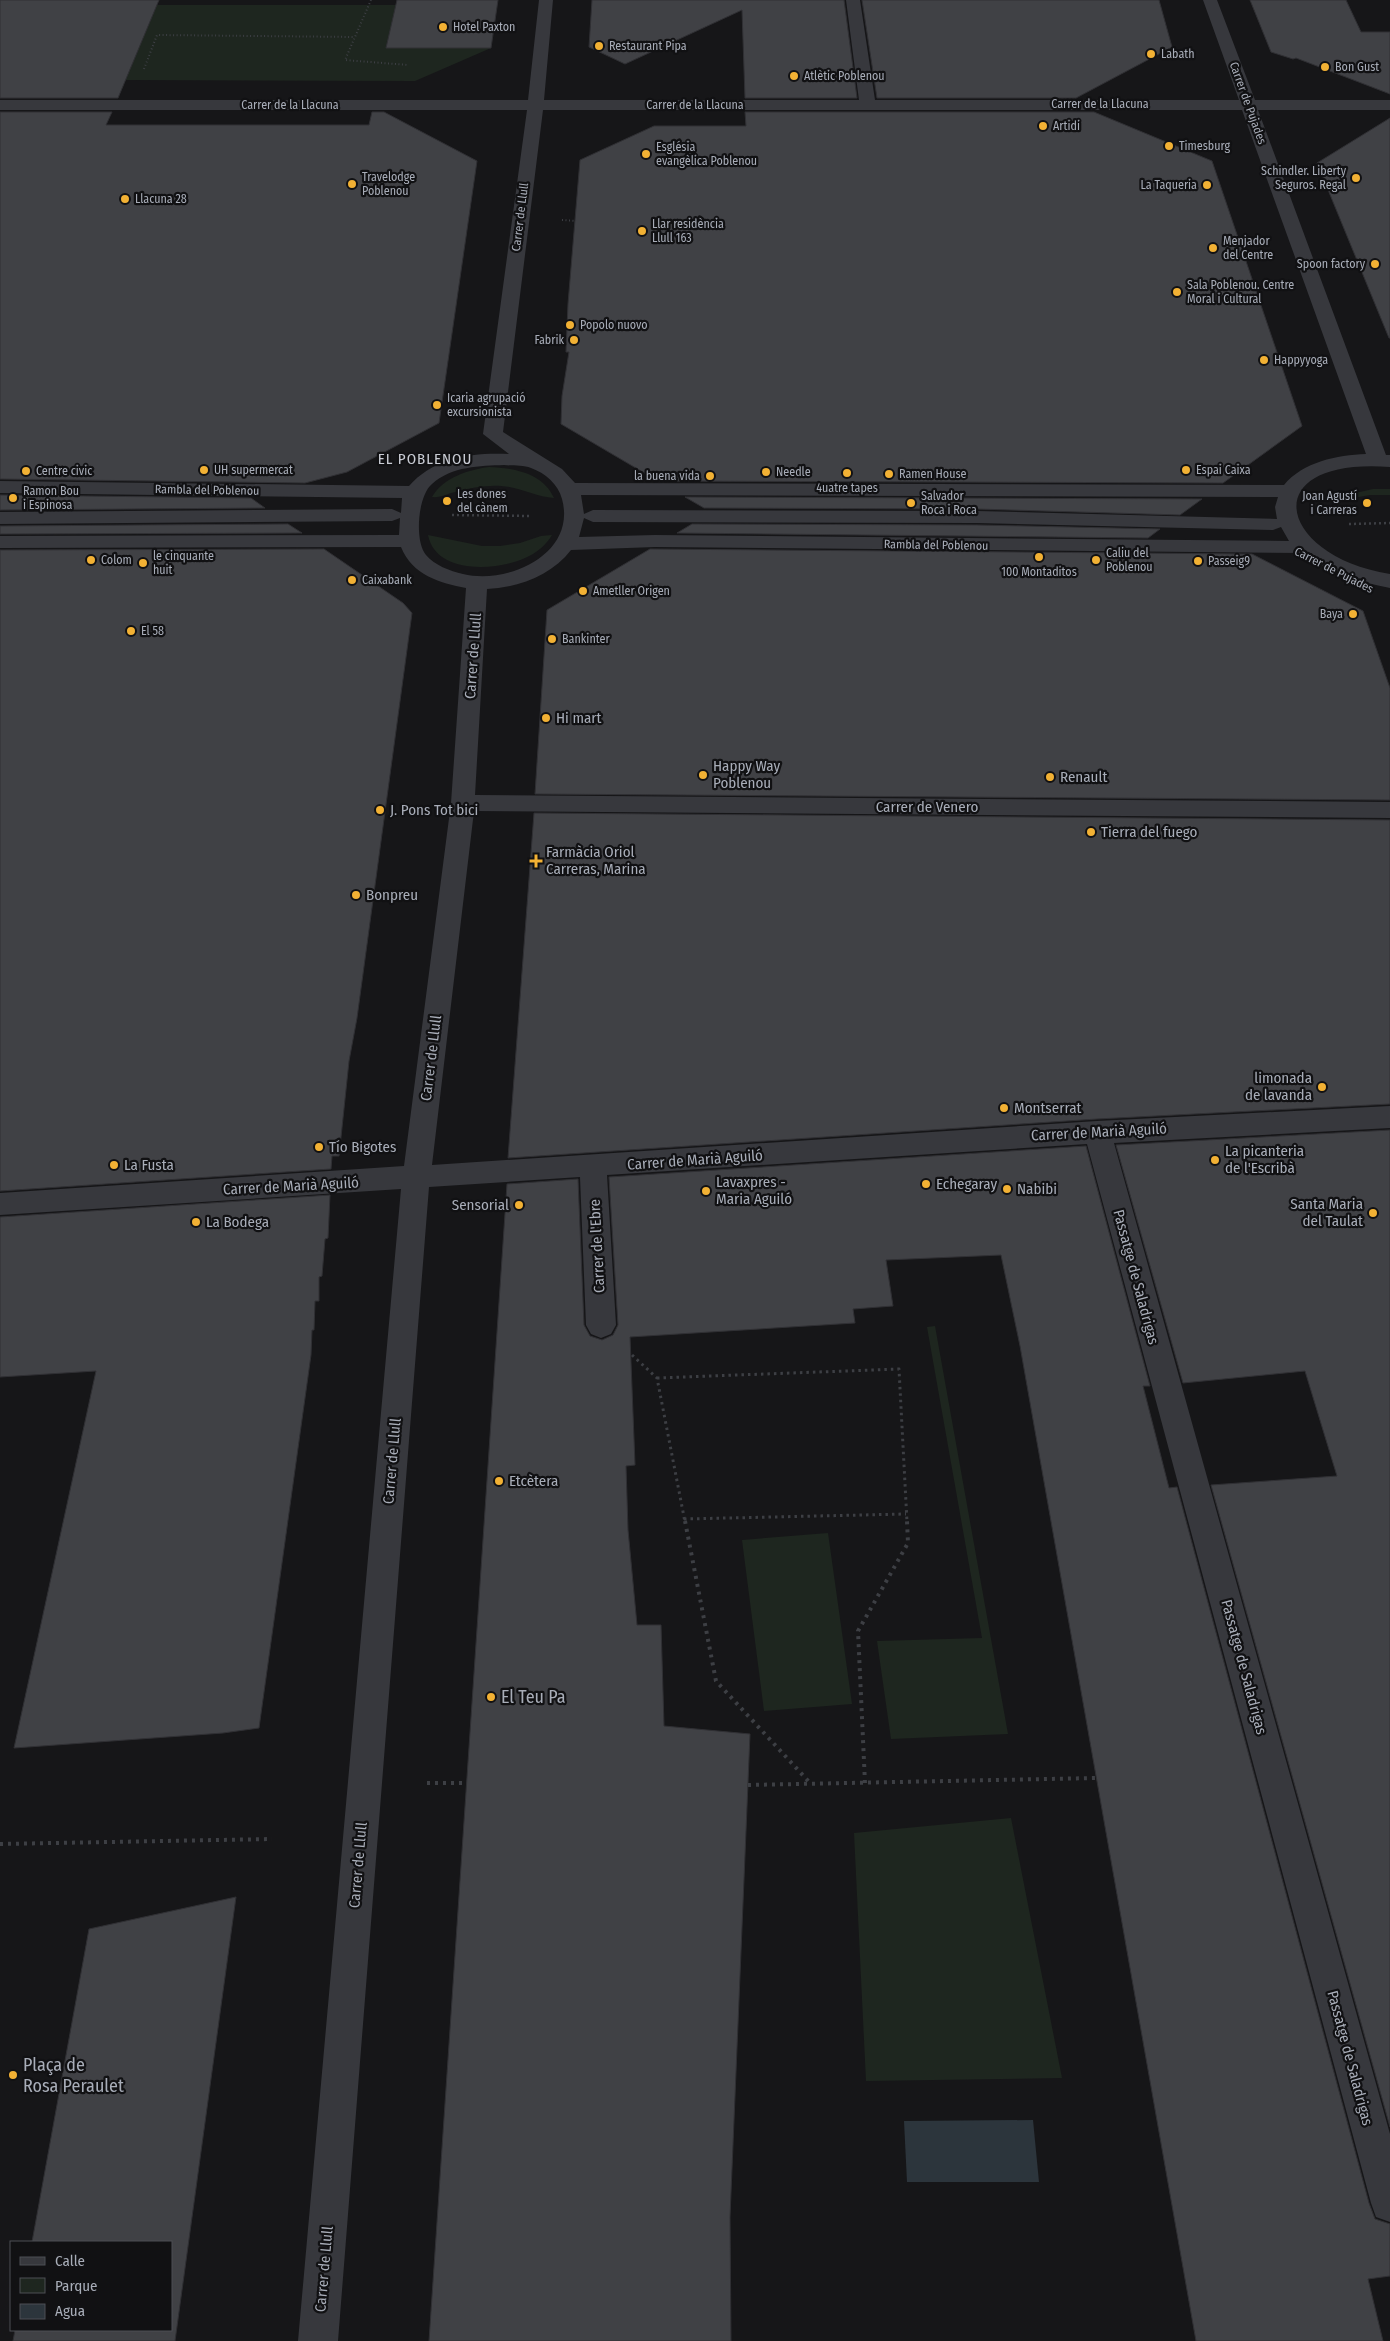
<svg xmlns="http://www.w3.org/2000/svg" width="1390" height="2341" font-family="'Fira Sans Condensed',sans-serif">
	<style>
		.green { fill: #1e261f }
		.water { fill: #2c353c }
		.building { fill: #404145; stroke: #303034 }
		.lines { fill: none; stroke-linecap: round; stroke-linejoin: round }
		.path-far3 { stroke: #3d3f44; stroke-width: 2; stroke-dasharray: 1 2.5; stroke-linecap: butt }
		.path-far2 { stroke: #3d3f44; stroke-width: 2.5; stroke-dasharray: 2 3; stroke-linecap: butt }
		.path-far1 { stroke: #3d3f44; stroke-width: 3; stroke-dasharray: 2.5 4; stroke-linecap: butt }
		.path { stroke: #3d3f44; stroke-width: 4; stroke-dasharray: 3 5; stroke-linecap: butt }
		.minor { fill: #37383d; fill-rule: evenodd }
		.poi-dot { fill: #f2b134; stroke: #111113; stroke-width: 2 }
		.labels { text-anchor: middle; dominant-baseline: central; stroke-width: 4.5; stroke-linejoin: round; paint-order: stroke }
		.far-poi-label { font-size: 12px; fill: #a8adb8; stroke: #111113; text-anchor: start }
		.far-street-label { font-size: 12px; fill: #a8adb8; stroke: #111113 }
		.far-quarter-label { font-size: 15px; letter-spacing: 1px; fill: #c9ccd4; stroke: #111113 }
		.street-label { font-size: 15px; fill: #a8adb8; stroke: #111113 }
		.poi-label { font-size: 15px; fill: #a8adb8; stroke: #111113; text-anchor: start }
		.near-poi-label { font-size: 18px; fill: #a8adb8; stroke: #111113; text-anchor: start }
	</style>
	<rect width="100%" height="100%" fill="#161618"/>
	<path class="green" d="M157 5H396L387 48H491L415 81 125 80Z
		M489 467C514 468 543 473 554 498 536 497 520 487 501 486 486 485 470 488 455 492 446 494 441 498 432 497 444 477 468 470 489 467Z
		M1373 489H1390V495H1370L1342 500 1351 494Z
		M428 535 482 546H500L520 543 541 536 552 535C547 543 541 549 533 554 505 571 436 577 428 535Z
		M935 1326 1008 1734 891 1739 877 1641 982 1638 927 1327Z
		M828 1533 852 1704 764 1711 742 1540Z
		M1011 1818 1062 2078 866 2081 854 1833Z"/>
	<path class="water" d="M1033 2120 1039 2182H907L904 2121Z"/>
	<path class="building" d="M0 0H159L118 98H0Z
		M397 0H498L491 48H386Z
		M592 0H844L857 98H745L742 10 625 64 589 47Z
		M862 0H1159L1172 47 1076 98H877Z
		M1250 0H1346L1361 32H1390V94L1296 58 1293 59 1271 52Z
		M0 112H112L106 125H369L372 112H384L477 161 439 423 347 472 305 483 0 479Z
		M745 112H1094L1212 161 1302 426 1223 483 658 481 561 424 562 396 569 352H566L568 304 580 160 654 126H746Z
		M1390 118V338H1389L1317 163Z
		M0 495 251 498 265 508 0 510Z
		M685 497 1202 499 1180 515 977 509 704 508Z
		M288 524 302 533 0 534V526Z
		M692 524 977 525 1160 529 1148 538 677 533Z
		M324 549 403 603 412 613 357 1018 349 1061 339 1156H332L331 1169 0 1191V550Z
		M650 549 1252 554 1363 611 1390 688V800L535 794 547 610Z
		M534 813 1390 820V1104L1097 1119 508 1158Z
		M1390 1130V2127L1211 1485 1337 1476 1305 1371 1183 1383 1116 1145Z
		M1086 1146 1150 1386H1143L1169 1488 1177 1487 1369 2203 1375 2219 1390 2224V2276L1368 2279 1383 2341H1196L1020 1346 1001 1255 886 1260 893 1306 853 1309 855 1323 630 1337 635 1465 626 1466 628 1530 637 1625H661L664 1726 750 1734 730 2217 731 2341H429L507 1184 578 1179 584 1325 590 1336 602 1340 613 1335 618 1325 609 1177Z
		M330 1195 328 1238 325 1239 322 1276 319 1277V1301H315L314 1330H312L311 1355 259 1728 223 1733 14 1748 96 1371 0 1377V1217Z
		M236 1897 175 2341H13L15 2330H171V2242H32L89 1929Z"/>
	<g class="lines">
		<path class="path-far3" d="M371 0 345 60 408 65
			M144 69 157 35 355 37
			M562 220 576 221"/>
		<path class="path-far2" d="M452 515 530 516
			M1349 524 1390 523"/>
		<path class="path-far1" d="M632 1355 657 1378 685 1522
			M657 1378 899 1369 907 1522
			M684 1519 906 1514"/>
		<path class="path" d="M685 1521 716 1681 811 1784
			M427 1783H466
			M865 1783 858 1631 908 1543 907 1521
			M748 1785 1096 1778
			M0 1844 272 1839"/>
		<path class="minor" d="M539 0H553L544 100H859L846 0H860L875 100H1239L1203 0H1217L1255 100H1390V110H1258L1386 455H1390V467C1254 457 1277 556 1390 574V588C1358 582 1329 572 1303 553L655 547 571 550C552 575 518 588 487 589L475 795 1390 802V818L474 811 432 1165 1097 1121 1390 1106V1128L1114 1143 1390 2134V2222L1376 2217 1371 2203 1087 1144 607 1175 616 1325 611 1334 601 1338 591 1334 586 1325 580 1177 429 1187 338 2341H298L401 1189 0 1215V1193L404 1166 451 803 466 588C440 583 412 575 401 547L0 548V536L399 535 400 518 392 521 0 524V512L392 509 401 513 402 498 0 493V481L409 486C433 458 473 452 509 454L483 434 527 110H0V100H528ZM543 110H1242L1366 454C1337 455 1303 462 1284 485L575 483 562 469 503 432ZM504 465C513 466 523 465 531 468 545 473 558 484 562 499 577 554 508 585 463 574 450 571 434 565 426 555 414 541 418 495 432 484 452 466 480 466 504 465ZM581 495 1278 497 1275 507 1277 519 977 511 593 510 584 514ZM584 518 593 522 977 523 1273 530 1281 527 1289 541 655 535 579 537Z"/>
	</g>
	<g class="poi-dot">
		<circle cx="443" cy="27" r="5"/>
		<circle cx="599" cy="46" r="5"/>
		<circle cx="1151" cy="54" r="5"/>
		<circle cx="1325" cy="67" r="5"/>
		<circle cx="794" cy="76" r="5"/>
		<circle cx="1043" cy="126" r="5"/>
		<circle cx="1169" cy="146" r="5"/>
		<circle cx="646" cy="154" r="5"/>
		<circle cx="1356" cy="178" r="5"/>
		<circle cx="352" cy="184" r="5"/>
		<circle cx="1207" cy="185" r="5"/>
		<circle cx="125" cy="199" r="5"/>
		<circle cx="642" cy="231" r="5"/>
		<circle cx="1213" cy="248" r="5"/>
		<circle cx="1375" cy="264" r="5"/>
		<circle cx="1177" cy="292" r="5"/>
		<circle cx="570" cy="325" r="5"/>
		<circle cx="574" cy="340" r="5"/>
		<circle cx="1264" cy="360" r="5"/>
		<circle cx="437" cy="405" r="5"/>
		<circle cx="204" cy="470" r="5"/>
		<circle cx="1186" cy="470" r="5"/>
		<circle cx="26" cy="471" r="5"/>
		<circle cx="766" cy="472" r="5"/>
		<circle cx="847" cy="473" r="5"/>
		<circle cx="889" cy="474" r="5"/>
		<circle cx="710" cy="476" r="5"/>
		<circle cx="13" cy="498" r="5"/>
		<circle cx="447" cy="501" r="5"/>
		<circle cx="911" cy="503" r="5"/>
		<circle cx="1367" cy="503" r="5"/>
		<circle cx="1039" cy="557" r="5"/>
		<circle cx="91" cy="560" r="5"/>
		<circle cx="1096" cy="560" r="5"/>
		<circle cx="1198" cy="561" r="5"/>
		<circle cx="143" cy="563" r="5"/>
		<circle cx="352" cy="580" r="5"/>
		<circle cx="583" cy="591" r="5"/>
		<circle cx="1353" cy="614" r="5"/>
		<circle cx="131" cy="631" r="5"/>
		<circle cx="552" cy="639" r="5"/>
		<circle cx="546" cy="718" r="5"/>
		<circle cx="703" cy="775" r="5"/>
		<circle cx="1050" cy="777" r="5"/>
		<circle cx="380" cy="810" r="5"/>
		<circle cx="1091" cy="832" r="5"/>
		<path d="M533.5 853.5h5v5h5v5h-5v5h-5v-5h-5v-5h5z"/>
		<circle cx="356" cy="895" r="5"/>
		<circle cx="1322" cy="1087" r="5"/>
		<circle cx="1004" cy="1108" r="5"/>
		<circle cx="319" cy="1147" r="5"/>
		<circle cx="1215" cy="1160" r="5"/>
		<circle cx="114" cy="1165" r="5"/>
		<circle cx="926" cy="1184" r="5"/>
		<circle cx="1007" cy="1189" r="5"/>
		<circle cx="706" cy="1191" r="5"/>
		<circle cx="519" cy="1205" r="5"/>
		<circle cx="1373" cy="1213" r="5"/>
		<circle cx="196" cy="1222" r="5"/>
		<circle cx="499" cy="1481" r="5"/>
		<circle cx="491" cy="1697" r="5"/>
		<circle cx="13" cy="2075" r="5"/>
	</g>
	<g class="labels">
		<g class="far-poi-label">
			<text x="453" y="27">Hotel Paxton</text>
			<text x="609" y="46">Restaurant Pipa</text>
			<text x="1161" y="54">Labath</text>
			<text x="1335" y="67">Bon Gust</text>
			<text x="804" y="76">Atlètic Poblenou</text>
			<text x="1053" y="126">Artidi</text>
			<text x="1179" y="146">Timesburg</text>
			<text x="656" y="147">Església<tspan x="656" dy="14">evangèlica Poblenou</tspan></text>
			<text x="1346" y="171" text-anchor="end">Schindler. Liberty<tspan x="1346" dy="14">Seguros. Regal</tspan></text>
			<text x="362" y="177">Travelodge<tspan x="362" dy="14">Poblenou</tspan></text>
			<text x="1197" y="185" text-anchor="end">La Taqueria</text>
			<text x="135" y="199">Llacuna 28</text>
			<text x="652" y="224">Llar residència<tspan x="652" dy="14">Llull 163</tspan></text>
			<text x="1223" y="241">Menjador<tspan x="1223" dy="14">del Centre</tspan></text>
			<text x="1365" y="264" text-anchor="end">Spoon factory</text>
			<text x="1187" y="285">Sala Poblenou. Centre<tspan x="1187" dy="14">Moral i Cultural</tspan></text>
			<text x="580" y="325">Popolo nuovo</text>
			<text x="564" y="340" text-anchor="end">Fabrik</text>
			<text x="1274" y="360">Happyyoga</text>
			<text x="447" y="398">Icaria agrupació<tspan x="447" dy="14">excursionista</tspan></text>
			<text x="214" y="470">UH supermercat</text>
			<text x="1196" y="470">Espai Caixa</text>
			<text x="36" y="471">Centre civic</text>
			<text x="776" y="472">Needle</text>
			<text x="899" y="474">Ramen House</text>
			<text x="700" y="476" text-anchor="end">la buena vida</text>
			<text x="847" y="488" text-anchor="middle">4uatre tapes</text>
			<text x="23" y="491">Ramon Bou<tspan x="23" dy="14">i Espinosa</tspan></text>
			<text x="457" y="494">Les dones<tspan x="457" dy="14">del cànem</tspan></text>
			<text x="921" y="496">Salvador<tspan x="921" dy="14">Roca i Roca</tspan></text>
			<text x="1357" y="496" text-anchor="end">Joan Agustí<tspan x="1357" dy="14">i Carreras</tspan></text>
			<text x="1106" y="553">Caliu del<tspan x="1106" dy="14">Poblenou</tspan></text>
			<text x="153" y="556">le cinquante<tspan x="153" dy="14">huit</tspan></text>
			<text x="101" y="560">Colom</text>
			<text x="1208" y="561">Passeig9</text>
			<text x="1039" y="572" text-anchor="middle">100 Montaditos</text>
			<text x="362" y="580">Caixabank</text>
			<text x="593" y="591">Ametller Origen</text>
			<text x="1343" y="614" text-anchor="end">Baya</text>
			<text x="141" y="631">El 58</text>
			<text x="562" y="639">Bankinter</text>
		</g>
		<g class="far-street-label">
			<text transform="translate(1248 103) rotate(70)">Carrer de Pujades</text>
			<text x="1100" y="104">Carrer de la Llacuna</text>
			<text x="290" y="105">Carrer de la Llacuna</text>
			<text x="695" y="105">Carrer de la Llacuna</text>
			<text transform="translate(520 217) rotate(-83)">Carrer de Llull</text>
			<text transform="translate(207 490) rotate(1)">Rambla del Poblenou</text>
			<text transform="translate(936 545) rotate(1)">Rambla del Poblenou</text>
			<text transform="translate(1334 570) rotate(27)">Carrer de Pujades</text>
		</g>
		<g class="far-quarter-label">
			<text x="425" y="459">EL POBLENOU</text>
		</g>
		<g class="street-label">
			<text transform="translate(473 656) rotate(-86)">Carrer de Llull</text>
			<text x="927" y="807">Carrer de Venero</text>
			<text transform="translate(431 1058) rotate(-83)">Carrer de Llull</text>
			<text transform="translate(1099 1132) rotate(-3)">Carrer de Marià Aguiló</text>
			<text transform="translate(695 1160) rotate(-4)">Carrer de Marià Aguiló</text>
			<text transform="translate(291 1186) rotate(-3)">Carrer de Marià Aguiló</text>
			<text transform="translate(597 1246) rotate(-93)">Carrer de l'Ebre</text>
			<text transform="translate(1136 1277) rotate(75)">Passatge de Saladrigas</text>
			<text transform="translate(392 1461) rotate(-85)">Carrer de Llull</text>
			<text transform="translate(1244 1667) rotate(75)">Passatge de Saladrigas</text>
			<text transform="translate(358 1865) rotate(-85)">Carrer de Llull</text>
			<text transform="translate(1350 2058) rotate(75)">Passatge de Saladrigas</text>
			<text transform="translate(324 2269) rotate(-85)">Carrer de Llull</text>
		</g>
		<g class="poi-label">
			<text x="556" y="718">Hi mart</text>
			<text x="713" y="766">Happy Way<tspan x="713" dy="17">Poblenou</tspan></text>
			<text x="1060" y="777">Renault</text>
			<text x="390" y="810">J. Pons Tot bici</text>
			<text x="1101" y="832">Tierra del fuego</text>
			<text x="546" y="852">Farmàcia Oriol<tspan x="546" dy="17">Carreras, Marina</tspan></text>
			<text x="366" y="895">Bonpreu</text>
			<text x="1312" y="1078" text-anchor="end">limonada<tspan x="1312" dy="17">de lavanda</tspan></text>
			<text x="1014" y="1108">Montserrat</text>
			<text x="329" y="1147">Tío Bigotes</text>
			<text x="1225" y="1151">La picanteria<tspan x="1225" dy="17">de l'Escribà</tspan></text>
			<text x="124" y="1165">La Fusta</text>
			<text x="716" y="1182">Lavaxpres -<tspan x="716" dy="17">Maria Aguiló</tspan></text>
			<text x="936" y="1184">Echegaray</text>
			<text x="1017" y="1189">Nabibi</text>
			<text x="1363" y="1204" text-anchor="end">Santa Maria<tspan x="1363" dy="17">del Taulat</tspan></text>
			<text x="509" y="1205" text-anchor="end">Sensorial</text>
			<text x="206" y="1222">La Bodega</text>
			<text x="509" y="1481">Etcètera</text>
		</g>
		<g class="near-poi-label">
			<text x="501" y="1697">El Teu Pa</text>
			<text x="23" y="2065">Plaça de<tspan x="23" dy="21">Rosa Peraulet</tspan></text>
		</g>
	</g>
	<rect x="10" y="2241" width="162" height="90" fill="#111113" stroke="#4d4f55"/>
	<rect x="20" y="2257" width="25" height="8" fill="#37383d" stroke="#4d4f55"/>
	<text x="55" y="2266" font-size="15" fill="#a8adb8">Calle</text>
	<rect x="20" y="2278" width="25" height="15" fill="#1e261f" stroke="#4d4f55"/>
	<text x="55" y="2291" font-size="15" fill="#a8adb8">Parque</text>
	<rect x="20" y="2304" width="25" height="15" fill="#2c353c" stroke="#4d4f55"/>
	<text x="55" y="2316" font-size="15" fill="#a8adb8">Agua</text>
</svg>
